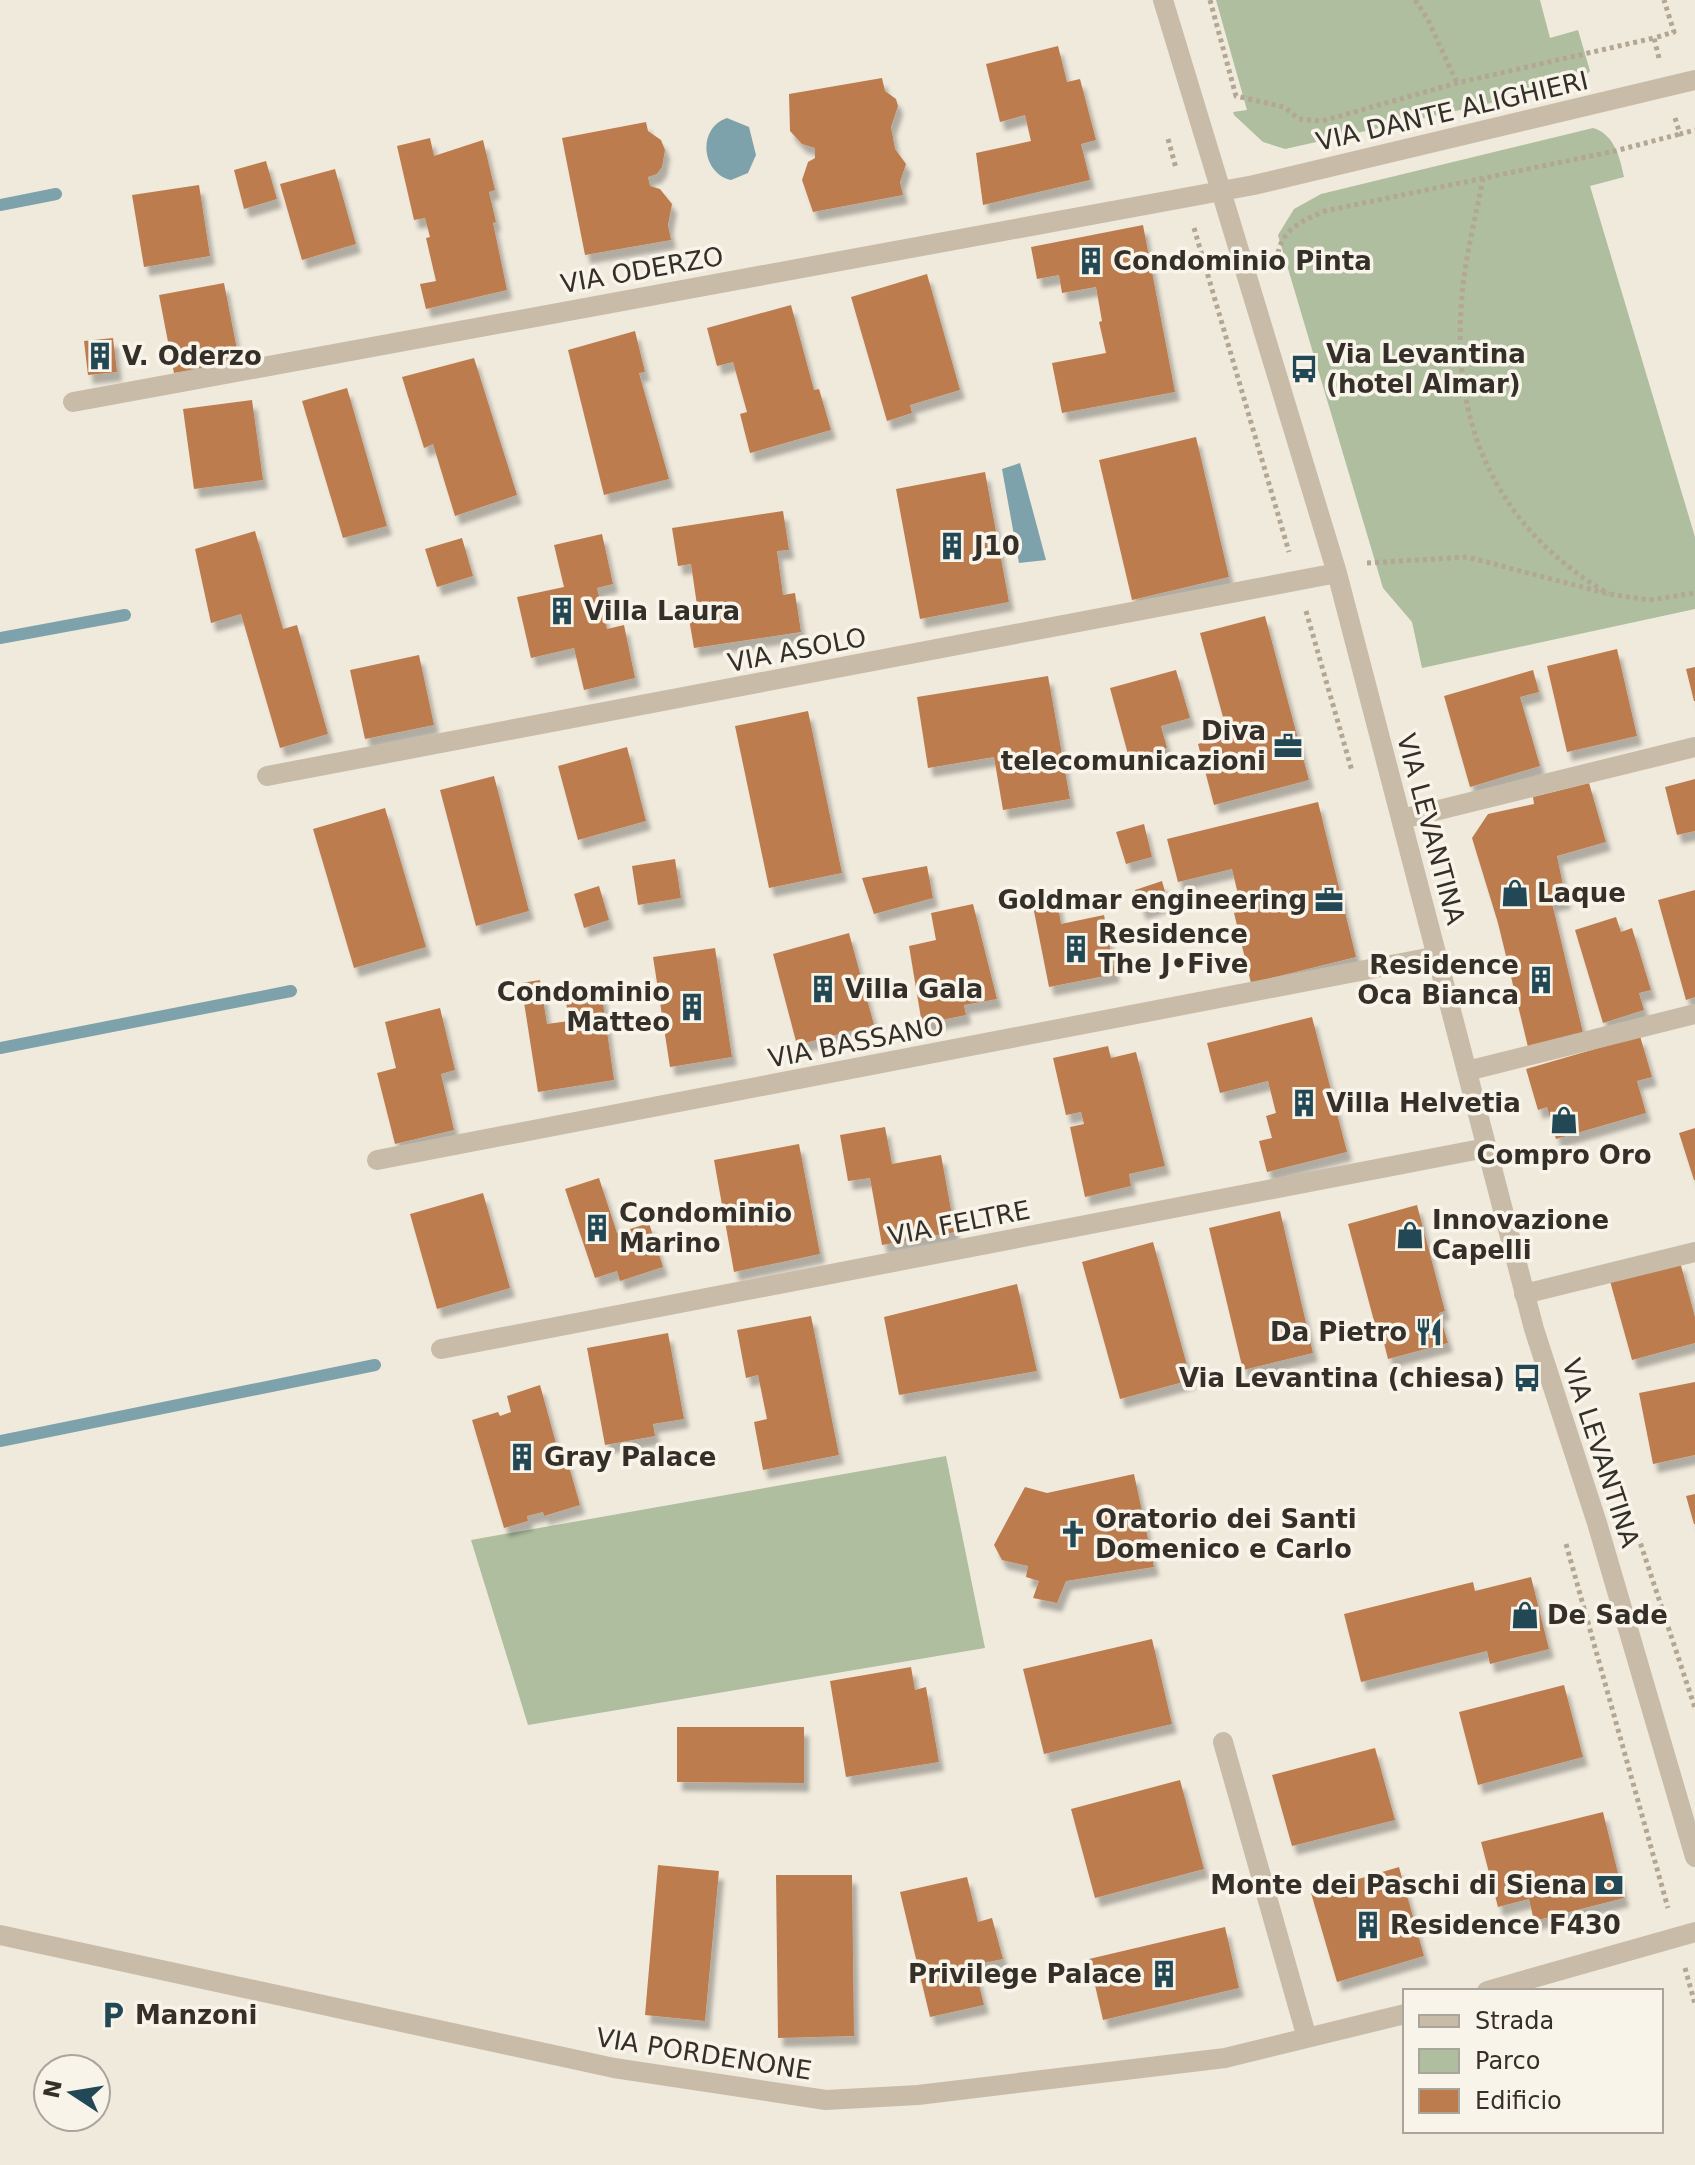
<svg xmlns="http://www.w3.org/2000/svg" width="1695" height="2165" font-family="'DejaVu Sans',sans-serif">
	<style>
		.green { fill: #aebe9e }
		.water { fill: #7ea2ab }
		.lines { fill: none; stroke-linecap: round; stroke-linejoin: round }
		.stream { stroke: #7ea2ab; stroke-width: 12 }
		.building { fill: #bd7c4e; filter: url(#shadow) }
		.path { stroke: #b3a794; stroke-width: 5; stroke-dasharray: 4 4; stroke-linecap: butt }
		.minor { stroke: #c8bca9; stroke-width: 20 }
		.labels { text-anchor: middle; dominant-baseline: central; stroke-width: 7; stroke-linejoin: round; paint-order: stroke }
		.street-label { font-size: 26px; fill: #352f29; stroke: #f8f4e9 }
		.poi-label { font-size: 26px; font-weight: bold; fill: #352f29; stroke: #f8f4e9; text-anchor: start }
	</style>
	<defs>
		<filter id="shadow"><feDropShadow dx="5" dy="9" stdDeviation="2" flood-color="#0004"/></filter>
	</defs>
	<rect width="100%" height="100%" fill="#f0eadd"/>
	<path class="green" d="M1216 0H1540L1550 38 1578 30 1590 71 1577 84 1285 149 1263 142 1234 115 1233 112 1247 110Z
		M1593 128C1614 134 1620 157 1624 177L1590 186 1695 537V609L1422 668 1412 622 1383 588 1278 235 1294 209 1321 194Z
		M946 1456 985 1648 528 1725 471 1540Z"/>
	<path class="water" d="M727 118 749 127 756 155 748 173 731 180C701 173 697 128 727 118Z
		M1020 463 1046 560 1019 563 1002 469Z"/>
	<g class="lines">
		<path class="stream" d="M0 205 56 194
			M0 638 125 615
			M0 1048 291 991
			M0 1441 375 1365"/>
	</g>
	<path class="building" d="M1058 46 1067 82 1080 79 1096 140 1081 144 1090 180 983 205 976 153 1031 141 1025 115 1000 122 986 64Z
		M882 78 885 91 896 99 898 106 891 127 895 149 906 164 900 182 903 195 813 212 802 180 808 162 815 158V148L802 144 790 131 789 94Z
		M646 122 648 131 661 140 665 150 662 167 657 174 648 177 650 186 660 189 672 204 668 225 671 240 585 255 562 138Z
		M430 138 434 156 483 140 495 190 489 192 496 222 493 223 507 290 426 309 420 284 436 281 426 238 430 237 425 218 414 220 397 146Z
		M266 161 277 199 244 209 234 170Z
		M335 169 356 244 302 260 280 184Z
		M199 185 210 256 144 267 132 195Z
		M1143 225 1175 392 1062 413 1052 363 1106 353 1099 322 1102 321 1096 287 1062 293 1059 275 1037 279 1031 247Z
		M927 274 960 390 910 405 912 413 887 421 851 297Z
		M224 283 239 360 174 373 159 295Z
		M791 305 814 390 819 389 831 430 750 453 740 414 747 412 733 362 717 366 707 328Z
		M635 331 645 372 639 373 669 479 604 495 568 350Z
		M113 338 117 372 88 375 84 341Z
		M474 358 517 495 455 516 433 444 424 448 402 377Z
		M347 388 387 526 343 538 302 401Z
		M252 400 263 480 194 489 183 409Z
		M1196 437 1229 577 1132 600 1099 460Z
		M985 472 1009 602 920 619 896 489Z
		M783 511 789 550 777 551 783 595 795 593 801 632 694 648 688 613 698 612 691 564 678 566 672 528Z
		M255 531 283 629 297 625 328 734 280 748 241 614 211 623 195 549Z
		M602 534 613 584 597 588 607 629 624 625 635 678 584 690 574 648 531 658 517 597 564 587 554 545Z
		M462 538 473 576 437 587 425 549Z
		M1265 616 1309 780 1214 805 1198 744 1208 741 1206 733 1226 728 1200 633Z
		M1617 649 1637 736 1567 752 1547 666Z
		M419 655 434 725 365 739 350 670Z
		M1695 667V701H1694L1686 669Z
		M1176 670 1190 718 1161 726 1167 748 1129 758 1110 688Z
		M1533 670 1539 692 1520 697 1540 766 1470 787 1444 696Z
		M1048 676 1070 799 1003 810 994 757 928 768 917 697Z
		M808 711 842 873 769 888 735 726Z
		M627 747 646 821 578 840 558 766Z
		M494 776 529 911 476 926 440 790Z
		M1695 779V831L1677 835 1665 787Z
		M1589 783 1606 842 1557 856 1566 900 1552 903 1584 1037 1529 1051 1498 923 1472 838 1488 814 1534 804 1533 797Z
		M1318 802 1356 957 1251 983 1234 913 1242 911 1232 869 1178 882 1167 839Z
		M385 808 426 947 354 968 313 829Z
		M1144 824 1152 857 1126 864 1116 832Z
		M675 859 681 898 638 905 632 866Z
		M927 866 933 898 874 914 862 878Z
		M1162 881 1168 902 1141 911 1135 890Z
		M599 886 609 920 584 928 574 894Z
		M1695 890V997L1686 1000 1658 900Z
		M1056 896 1061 924 1104 915 1115 974 1049 987 1032 901Z
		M973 904 997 999 964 1005 966 1015 922 1024 909 946 936 940 931 913Z
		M1616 917 1621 932 1632 928 1651 990 1639 993 1644 1010 1603 1023 1575 930Z
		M849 933 874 1025 797 1045 773 954Z
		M715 948 732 1057 670 1067 653 957Z
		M540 980 547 1024 569 1021 565 995 601 990 614 1080 538 1092 521 983Z
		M440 1008 455 1070 441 1074 454 1130 395 1144 377 1073 396 1068 385 1022Z
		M1312 1017 1347 1152 1267 1172 1259 1141 1272 1138 1266 1116 1276 1113 1268 1081 1220 1093 1207 1043Z
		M1640 1036 1652 1077 1637 1081 1646 1113 1556 1139 1547 1107 1538 1110 1526 1069Z
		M1108 1046 1111 1058 1136 1052 1165 1166 1129 1174 1131 1186 1085 1197 1070 1127 1084 1124 1081 1112 1066 1115 1053 1058Z
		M885 1127 892 1164 941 1155 955 1232 882 1245 870 1178 848 1181 840 1135Z
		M1695 1128V1180H1694L1679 1133Z
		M799 1144 820 1254 734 1272 714 1160Z
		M599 1178 617 1233 649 1223 663 1267 620 1281 617 1271 595 1278 565 1189Z
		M483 1193 510 1288 437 1309 410 1214Z
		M1417 1205 1445 1311 1439 1313 1448 1343 1388 1359 1381 1331 1377 1332 1348 1224Z
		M1280 1211 1313 1353 1243 1370 1209 1228Z
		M1153 1242 1191 1380 1120 1399 1082 1262Z
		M1680 1262 1695 1317V1343L1632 1360 1610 1281Z
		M1017 1284 1037 1371 899 1395 884 1317Z
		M811 1316 839 1455 763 1470 754 1422 767 1419 758 1375 746 1378 737 1330Z
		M668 1333 684 1419 653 1424 655 1436 605 1445 587 1348Z
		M1695 1382V1455L1653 1464 1639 1393Z
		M540 1385 560 1458 566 1456 580 1505 544 1516 543 1512 527 1516 528 1521 504 1528 472 1420 498 1412 500 1416 511 1412 507 1396Z
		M1134 1474 1154 1567 1066 1581 1057 1603 1033 1598 1039 1581 1026 1577 1028 1566 1002 1560 994 1545 1025 1487 1047 1493Z
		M1695 1494V1524H1694L1686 1496Z
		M1531 1577 1549 1649 1490 1664 1487 1651 1361 1682 1344 1614 1473 1582 1475 1591Z
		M1152 1639 1172 1724 1044 1754 1023 1669Z
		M911 1667 915 1690 926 1687 939 1762 846 1777 830 1681Z
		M1564 1685 1583 1757 1478 1785 1459 1712Z
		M677 1727H804V1783L677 1782Z
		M1375 1748 1395 1820 1292 1846 1272 1775Z
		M1180 1780 1204 1869 1095 1898 1071 1809Z
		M1603 1812 1624 1898 1534 1921 1529 1899 1498 1907 1481 1842Z
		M658 1865 719 1871 705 2021 645 2015Z
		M1399 1867 1424 1956 1337 1982 1311 1893Z
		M776 1875H852L854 2036 778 2038Z
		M967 1877 978 1922 992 1918 1003 1959 974 1965 984 2005 930 2017 900 1892Z
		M1225 1927 1239 1988 1103 2020 1089 1959Z"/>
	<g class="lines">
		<path class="path" d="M1210 0 1236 96 1284 107 1299 119 1322 121 1457 83 1654 38
			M1415 0 1427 18 1457 83
			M1659 58 1654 38 1674 32 1664 0
			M1675 118 1680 134 1695 130
			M1168 139 1176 168
			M1483 178C1475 221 1463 265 1461 310 1453 433 1502 532 1609 594
			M1194 228 1289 552
			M1277 261C1279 231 1299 222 1325 211L1615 151 1680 134
			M1367 563 1467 557 1609 594 1649 600 1695 593
			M1306 611 1352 771
			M1638 1536 1695 1708
			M1566 1544 1668 1908
			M1685 1968 1695 2004"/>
		<path class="minor" d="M1163 0 1337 573 1534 1329 1597 1523 1695 1857
			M73 402 1254 185 1695 80
			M267 776 1337 573
			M1402 819 1695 747
			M1467 1071 1695 1014
			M377 1160 1438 956
			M1524 1294 1695 1252
			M441 1349 1486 1148
			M1223 1742 1307 2038
			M0 1935 614 2068 826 2100 918 2095 1225 2058 1405 2014
			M1487 1991 1695 1932"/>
	</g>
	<defs>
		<symbol id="building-bare" viewBox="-9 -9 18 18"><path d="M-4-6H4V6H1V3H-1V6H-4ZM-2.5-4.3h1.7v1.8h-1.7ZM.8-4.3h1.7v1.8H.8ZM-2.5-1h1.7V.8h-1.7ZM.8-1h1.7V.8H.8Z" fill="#214854" stroke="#f8f4e9" stroke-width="2.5" paint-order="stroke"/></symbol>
		<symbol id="bus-bare" viewBox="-9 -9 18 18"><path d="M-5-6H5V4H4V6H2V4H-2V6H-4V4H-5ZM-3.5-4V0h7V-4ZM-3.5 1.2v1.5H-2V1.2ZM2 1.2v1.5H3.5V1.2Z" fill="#214854" stroke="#f8f4e9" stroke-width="2.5" paint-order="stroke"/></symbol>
		<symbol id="office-bare" viewBox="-9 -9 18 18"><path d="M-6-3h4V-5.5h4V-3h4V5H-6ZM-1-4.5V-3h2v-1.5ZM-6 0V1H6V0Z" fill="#214854" stroke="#f8f4e9" stroke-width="2.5" paint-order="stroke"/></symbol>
		<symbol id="shop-bare" viewBox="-9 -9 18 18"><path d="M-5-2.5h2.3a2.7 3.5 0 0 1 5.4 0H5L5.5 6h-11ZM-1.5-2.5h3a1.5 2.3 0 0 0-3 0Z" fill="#214854" stroke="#f8f4e9" stroke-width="2.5" paint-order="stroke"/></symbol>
		<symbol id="restaurant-bare" viewBox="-9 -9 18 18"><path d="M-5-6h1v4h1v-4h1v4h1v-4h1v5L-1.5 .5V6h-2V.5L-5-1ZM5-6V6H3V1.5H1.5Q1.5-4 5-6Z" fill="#214854" stroke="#f8f4e9" stroke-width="2.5" paint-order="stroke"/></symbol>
		<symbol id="church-bare" viewBox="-9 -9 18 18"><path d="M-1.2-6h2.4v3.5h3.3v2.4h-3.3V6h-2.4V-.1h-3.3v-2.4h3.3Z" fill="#214854" stroke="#f8f4e9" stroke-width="2.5" paint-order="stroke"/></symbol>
		<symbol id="bank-bare" viewBox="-9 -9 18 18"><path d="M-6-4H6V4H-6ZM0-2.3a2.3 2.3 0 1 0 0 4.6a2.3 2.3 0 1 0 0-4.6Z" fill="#214854" stroke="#f8f4e9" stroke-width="2.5" paint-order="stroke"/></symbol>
		<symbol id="parking-bare" viewBox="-9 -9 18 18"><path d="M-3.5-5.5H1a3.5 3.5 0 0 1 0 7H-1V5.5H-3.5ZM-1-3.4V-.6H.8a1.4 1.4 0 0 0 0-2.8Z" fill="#214854" stroke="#f8f4e9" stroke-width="2.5" paint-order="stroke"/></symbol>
	</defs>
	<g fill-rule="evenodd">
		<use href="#building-bare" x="1071" y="241" width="40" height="40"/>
		<use href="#building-bare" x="80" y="336" width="40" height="40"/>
		<use href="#bus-bare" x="1284" y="349" width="40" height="40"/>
		<use href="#building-bare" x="932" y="526" width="40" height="40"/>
		<use href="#building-bare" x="542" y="591" width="40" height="40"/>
		<use href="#office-bare" x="1268" y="726" width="40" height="40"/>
		<use href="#shop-bare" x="1495" y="873" width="40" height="40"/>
		<use href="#office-bare" x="1309" y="880" width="40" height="40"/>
		<use href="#building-bare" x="1056" y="929" width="40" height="40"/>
		<use href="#building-bare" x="1521" y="960" width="40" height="40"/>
		<use href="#building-bare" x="803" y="969" width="40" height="40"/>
		<use href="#building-bare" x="672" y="987" width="40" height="40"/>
		<use href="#building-bare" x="1284" y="1083" width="40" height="40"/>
		<use href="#shop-bare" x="1544" y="1100" width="40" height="40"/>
		<use href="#building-bare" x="577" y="1208" width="40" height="40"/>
		<use href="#shop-bare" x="1390" y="1215" width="40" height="40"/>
		<use href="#restaurant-bare" x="1409" y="1312" width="40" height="40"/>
		<use href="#bus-bare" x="1507" y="1358" width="40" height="40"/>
		<use href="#building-bare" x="502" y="1437" width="40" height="40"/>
		<use href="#church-bare" x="1053" y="1514" width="40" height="40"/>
		<use href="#shop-bare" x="1505" y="1595" width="40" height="40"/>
		<use href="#bank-bare" x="1589" y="1865" width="40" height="40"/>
		<use href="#building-bare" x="1348" y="1905" width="40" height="40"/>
		<use href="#building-bare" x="1144" y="1954" width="40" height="40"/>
		<use href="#parking-bare" x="93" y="1995" width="40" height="40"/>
	</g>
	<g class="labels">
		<g class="street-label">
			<text transform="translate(1452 111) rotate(-13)">VIA DANTE ALIGHIERI</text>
			<text transform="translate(642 270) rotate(-10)">VIA ODERZO</text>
			<text transform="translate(797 650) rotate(-11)">VIA ASOLO</text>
			<text transform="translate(1431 829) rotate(75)">VIA LEVANTINA</text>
			<text transform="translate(856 1042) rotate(-11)">VIA BASSANO</text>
			<text transform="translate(959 1223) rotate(-11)">VIA FELTRE</text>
			<text transform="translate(1601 1453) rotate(72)">VIA LEVANTINA</text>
			<text transform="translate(704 2054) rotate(9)">VIA PORDENONE</text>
		</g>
		<g class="poi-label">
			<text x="1113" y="261">Condominio Pinta</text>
			<text x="1326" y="354">Via Levantina<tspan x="1326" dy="30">(hotel Almar)</tspan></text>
			<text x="122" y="356">V. Oderzo</text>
			<text x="974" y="546">J10</text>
			<text x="584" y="611">Villa Laura</text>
			<text x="1266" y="731" text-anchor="end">Diva<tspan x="1266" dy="30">telecomunicazioni</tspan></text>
			<text x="1537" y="893">Laque</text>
			<text x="1307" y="900" text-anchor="end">Goldmar engineering</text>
			<text x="1098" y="934">Residence<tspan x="1098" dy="30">The J•Five</tspan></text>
			<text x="1519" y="965" text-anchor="end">Residence<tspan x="1519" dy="30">Oca Bianca</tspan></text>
			<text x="845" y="989">Villa Gala</text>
			<text x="670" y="992" text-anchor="end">Condominio<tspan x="670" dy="30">Matteo</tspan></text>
			<text x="1326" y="1103">Villa Helvetia</text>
			<text x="1564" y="1155" text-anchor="middle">Compro Oro</text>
			<text x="619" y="1213">Condominio<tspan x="619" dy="30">Marino</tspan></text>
			<text x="1432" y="1220">Innovazione<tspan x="1432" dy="30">Capelli</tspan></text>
			<text x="1407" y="1332" text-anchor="end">Da Pietro</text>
			<text x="1505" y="1378" text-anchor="end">Via Levantina (chiesa)</text>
			<text x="544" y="1457">Gray Palace</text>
			<text x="1095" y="1519">Oratorio dei Santi<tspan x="1095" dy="30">Domenico e Carlo</tspan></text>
			<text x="1547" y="1615">De Sade</text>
			<text x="1587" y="1885" text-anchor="end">Monte dei Paschi di Siena</text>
			<text x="1390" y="1925">Residence F430</text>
			<text x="1142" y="1974" text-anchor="end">Privilege Palace</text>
			<text x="135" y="2015">Manzoni</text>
		</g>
	</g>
	<rect x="1403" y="1989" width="260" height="144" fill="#f8f4e9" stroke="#aaa59c" stroke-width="2"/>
	<rect x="1419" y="2015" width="40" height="12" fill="#c8bca9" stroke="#aaa59c" stroke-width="2"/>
	<text x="1475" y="2029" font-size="24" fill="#352f29">Strada</text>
	<rect x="1419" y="2049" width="40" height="24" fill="#aebe9e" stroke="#aaa59c" stroke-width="2"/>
	<text x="1475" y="2069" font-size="24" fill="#352f29">Parco</text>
	<rect x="1419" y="2089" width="40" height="24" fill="#bd7c4e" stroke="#aaa59c" stroke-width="2"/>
	<text x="1475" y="2109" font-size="24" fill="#352f29">Edificio</text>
	<g transform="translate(72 2093) rotate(282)"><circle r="38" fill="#f8f4e9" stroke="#aaa59c" stroke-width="2"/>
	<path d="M0-6L14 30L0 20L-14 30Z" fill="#214854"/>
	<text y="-12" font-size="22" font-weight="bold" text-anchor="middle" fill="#352f29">N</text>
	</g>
</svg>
